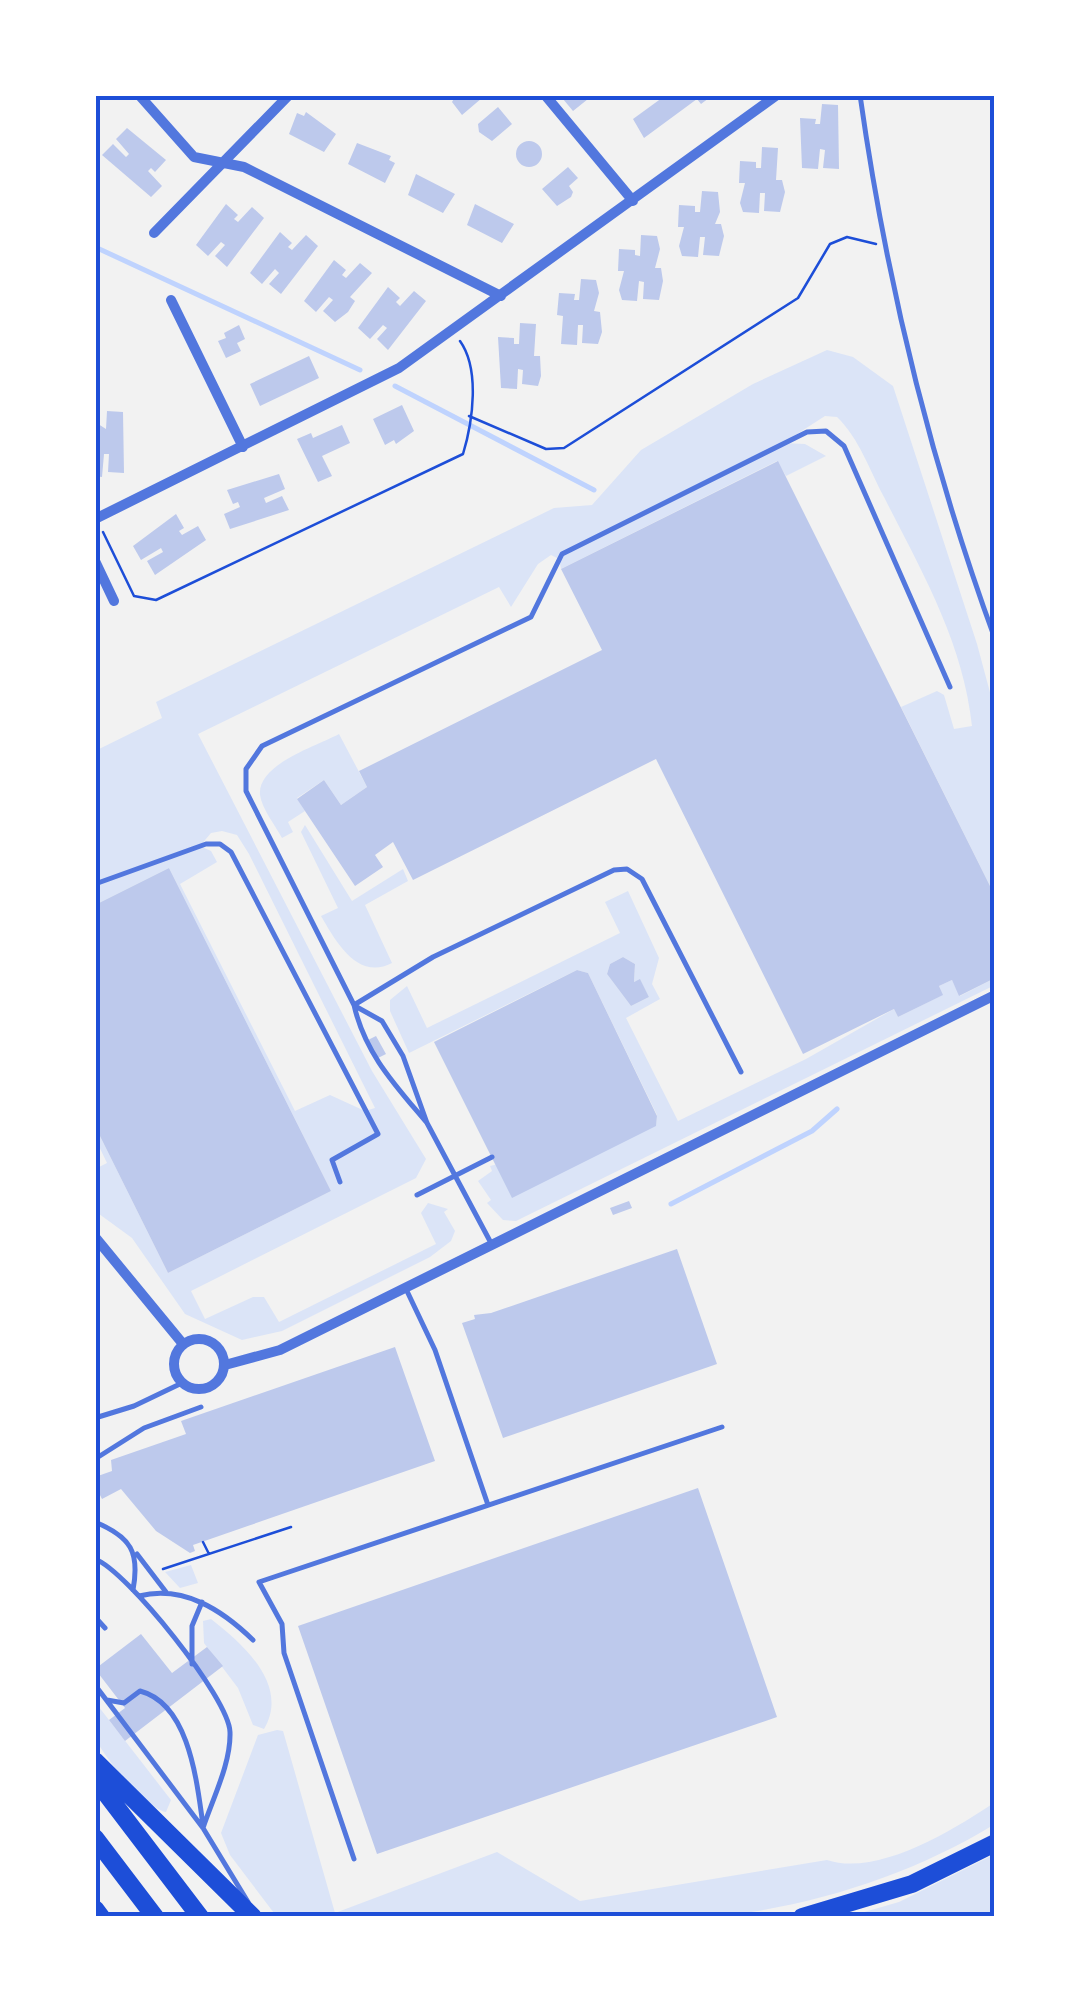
<svg xmlns="http://www.w3.org/2000/svg" width="1090" height="2012" font-family="Rubik,sans-serif">
	<style>
		.green { fill: #dbe4f7; fill-rule: evenodd }
		.lines { fill: none; stroke-linecap: round; stroke-linejoin: round }
		.stream { stroke: #bfd3fe; stroke-width: 5 }
		.building { fill: #bdc9ec }
		.path { stroke: #1d4ed8; stroke-width: 2.5 }
		.service { stroke: #5277de; stroke-width: 5 }
		.minor { stroke: #5277de; stroke-width: 10 }
		.motorway { stroke: #1d4ed8; stroke-width: 18 }
		.neatline { fill: none; stroke: #1d4ed8; stroke-width: 4 }
	</style>
	<rect width="100%" height="100%" fill="#f2f2f2"/>
	<path class="green" d="M827 350 853 357 893 386 977 644 995 711V896L901 707 937 691 944 695 954 729 972 726C963 642 922 572 884 497 870 471 859 438 837 417L825 416 783 443 805 444 826 456 786 476 777 461 561 569 559 559 551 555 538 564 511 607 499 587 198 734 372 1071 426 1159 416 1178 191 1291 205 1319 253 1297H264L279 1322 436 1244 421 1213 428 1203 448 1209 444 1212 455 1231 451 1241 430 1257 282 1331 242 1340 185 1314 132 1238 95 1211V1169L107 1163 95 1138V1126L168 1273 331 1191 169 868 95 905V751L162 718 156 702 554 508 592 505 641 450 753 384ZM222 831 237 835 249 854 375 1108 365 1111 330 1095 295 1111 180 884 217 862 211 851 200 846 211 833Z
		M339 734 367 787 341 805 324 780 297 798 305 811 288 822 293 832 282 838C275 825 262 809 260 795 257 764 317 746 339 734Z
		M305 825 352 901 403 869 408 881 365 905 392 963C358 981 336 942 321 916L338 908 301 832Z
		M628 891 659 958 652 984 660 999 626 1018 678 1121 806 1059 894 1009 898 1017 942 995 939 986 952 980 960 996 995 978V985L516 1221 503 1220 487 1203 491 1200 478 1181 492 1171 490 1166 656 1125 657 1115 588 973 577 970 409 1053 390 1011V1000L407 986 427 1028 620 933 605 902ZM623 957 635 964 634 982 640 980 649 997 631 1006 607 974 610 964Z
		M191 1565 198 1583 180 1588 165 1572Z
		M211 1619C243 1644 290 1685 264 1729L253 1725 238 1688 204 1643 203 1621Z
		M95 1702 171 1800 166 1812C149 1810 98 1753 95 1735 93 1725 95 1712 95 1702Z
		M277 1730 283 1731 335 1913 497 1852 580 1901 827 1860C877 1877 954 1830 995 1802V1824C910 1876 813 1906 715 1917H277L230 1855 221 1833 258 1735Z
		M995 1854V1917H847L899 1902Z"/>
	<g class="lines">
		<path class="stream" d="M95 247 360 370
			M395 386 594 490
			M671 1204 812 1131 837 1109"/>
	</g>
	<path class="building" d="M456 95H480L482 98 462 115 452 102Z
		M567 95H584L588 99 573 111 563 99Z
		M666 95H713L701 104 697 99 644 138 633 119Z
		M822 104 838 105 839 169 823 168 825 150 820 149 818 169 802 168 800 118 816 119 815 124H820Z
		M498 107 512 124 492 141 479 132 478 124Z
		M306 112 336 134 324 152 289 134 297 113 304 116Z
		M127 128 166 160 155 172 151 168 148 171 162 186 151 197 102 155 113 144 126 157 129 154 116 139Z
		M516 154a13 13 0 1 1 26 0a13 13 0 1 1-26 0Z
		M357 143 391 156 389 160 395 163 385 183 348 164Z
		M762 147 778 148 776 180H782L785 192 780 212 764 211 765 193H760L759 213 743 212 740 203 745 183H739L740 161 756 162V168H761Z
		M568 167 578 178 569 186 573 192 571 197 557 206 542 189Z
		M416 174 455 194 443 213 408 195Z
		M702 191 718 192 720 212 715 224H721L724 236 719 256 703 255 705 237H700L698 257 682 256 679 246 684 227H678L679 205 695 206V212H700Z
		M226 204 238 215 234 219 238 222 252 207 264 218 227 267 215 256 225 245 221 242 208 256 196 245Z
		M475 204 514 224 502 243 467 225Z
		M280 232 292 243 288 247 292 250 306 235 318 246 281 294 269 284 279 273 275 269 262 284 250 273Z
		M641 235 657 236 660 249 655 268H661L663 281 659 300 643 299 644 282 639 281 637 301 622 300 619 290 624 271H618L619 249 635 250V255L640 256Z
		M334 260 346 270 342 275 346 278 360 263 372 273 350 297 355 301 348 312 335 322 323 311 333 300 329 297 316 312 304 301Z
		M581 279 596 280 599 293 594 311 600 312 602 332 598 344 582 343 583 325H578L577 345 561 344 563 316 557 315 559 293 575 294 574 300H579Z
		M388 287 400 298 396 302 400 306 414 291 426 301 388 350 377 339 387 328 383 325 370 339 358 328Z
		M520 323 536 324 534 356H540L541 376 538 386 522 384 523 370 518 369 517 389 501 388 498 337 514 338V344H519Z
		M239 325 245 339 237 343 241 351 226 358 218 341 226 338 224 333Z
		M309 356 319 378 260 406 250 384Z
		M402 405 414 431 396 444 394 440 385 445 373 419Z
		M107 411 123 412 124 473 108 472 109 454H104L102 477 95 476V422L106 429Z
		M342 425 350 443 322 456 332 476 318 482 297 439 311 433 313 438Z
		M778 461 995 896V978L959 996 952 980 939 986 943 995 898 1017 894 1009 803 1054 656 759 413 880 393 842 375 855 383 867 355 886 297 799 324 780 341 805 367 787 359 771 602 650 561 569Z
		M279 474 285 489 264 498 266 503 282 496 289 510 230 529 224 514 240 507 238 502 233 504 227 490Z
		M176 514 184 528 179 531 182 535 198 526 206 540 155 575 147 561 163 552 161 548 141 560 133 546Z
		M169 868 331 1191 168 1273 95 1126V905Z
		M623 957 635 964 634 982 640 979 649 997 631 1006 607 974 610 964Z
		M577 970 588 973 657 1116 656 1126 512 1198 434 1042Z
		M376 1036 386 1054 378 1058 368 1040Z
		M629 1201 632 1208 613 1215 610 1208Z
		M677 1249 717 1364 503 1438 462 1323 475 1319 474 1315 491 1313Z
		M395 1347 435 1461 193 1545 195 1551 190 1553 156 1531 121 1489 102 1499 95 1485V1477L112 1471 111 1460 186 1434 181 1421Z
		M698 1488 777 1717 377 1854 298 1626Z
		M141 1634 172 1673 207 1647 223 1666 125 1741 109 1720 125 1708 95 1669Z"/>
	<g class="lines">
		<path class="path" d="M469 416 546 449 564 448 798 298 830 244 847 237 876 244
			M103 532 134 596 156 600 463 454C473 421 480 369 460 341
			M203 1542 209 1554
			M163 1569 291 1527"/>
		<path class="service" d="M860 95C886 279 931 464 995 639
			M95 884 206 844H220L231 852 378 1134 332 1160 340 1182
			M354 1005 433 957 614 870 627 869 642 879 741 1072
			M355 1006 382 1021 403 1056 427 1123 491 1243
			M427 1123C396 1086 365 1054 354 1005L246 791V769L262 746 531 617 562 554 807 432 826 431 844 446 950 687
			M417 1195 492 1157
			M406 1289 435 1350 488 1505
			M95 1418 134 1406 182 1383
			M95 1459 144 1428 201 1407
			M95 1522C131 1537 140 1552 133 1590
			M137 1554 166 1592
			M95 1559C127 1571 229 1698 230 1732 231 1763 213 1798 203 1828
			M139 1596C184 1585 222 1610 253 1640
			M95 1617 105 1628
			M192 1664V1626L202 1602
			M95 1685 203 1828 248 1902
			M107 1700 124 1703 140 1691C190 1704 197 1784 203 1825
			M354 1859 284 1653 282 1624 259 1582 722 1427"/>
		<path class="minor" d="M139 95 194 157 244 167 501 296
			M545 95 633 201
			M154 233 289 95
			M171 300 243 447
			M95 519 399 368 777 95
			M95 561 114 601
			M95 1237 183 1344
			M174 1364a25 25 0 1 1 50 0a25 25 0 1 1-50 0Z
			M225 1365 280 1350 995 995"/>
		<path class="motorway" d="M95 1761 253 1917
			M95 1779 200 1917
			M95 1838 155 1917
			M95 1909 101 1917
			M802 1917 912 1884 995 1843"/>
	</g>
	<rect width="1090" height="2012" fill="none" stroke="#ffffff" stroke-width="195"/>
	<rect x="98" y="98" width="894" height="1816" class="neatline"/>
</svg>
